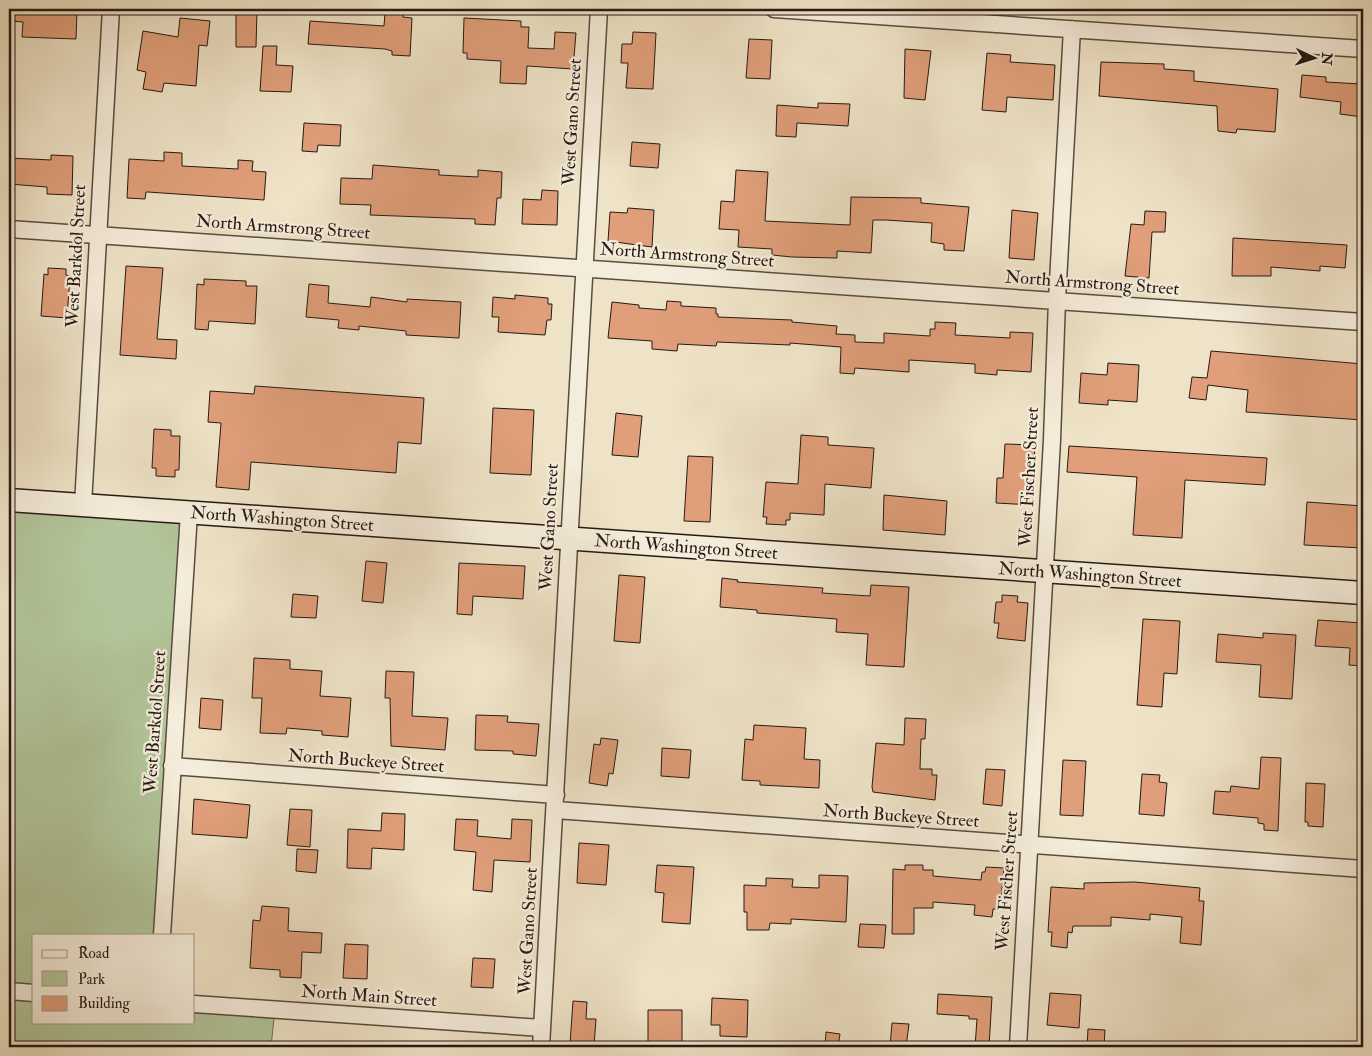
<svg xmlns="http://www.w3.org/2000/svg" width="1372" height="1056" font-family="'IM FELL Double Pica',serif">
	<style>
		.green { fill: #b2c59a; stroke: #6c6f57 }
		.building { fill: #e09f7a; stroke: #261914 }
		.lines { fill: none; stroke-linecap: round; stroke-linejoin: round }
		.street-casing { stroke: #584c41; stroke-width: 19 }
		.secondary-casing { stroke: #261914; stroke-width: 25 }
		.street { stroke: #f5eddb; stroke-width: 16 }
		.secondary { stroke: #f5eddb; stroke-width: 22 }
		.labels { text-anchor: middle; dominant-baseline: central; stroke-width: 4.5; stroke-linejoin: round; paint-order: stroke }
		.street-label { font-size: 18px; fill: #261914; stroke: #f5eddb }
	</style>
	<rect width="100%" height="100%" fill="#efe3c7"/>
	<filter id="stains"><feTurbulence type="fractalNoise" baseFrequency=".004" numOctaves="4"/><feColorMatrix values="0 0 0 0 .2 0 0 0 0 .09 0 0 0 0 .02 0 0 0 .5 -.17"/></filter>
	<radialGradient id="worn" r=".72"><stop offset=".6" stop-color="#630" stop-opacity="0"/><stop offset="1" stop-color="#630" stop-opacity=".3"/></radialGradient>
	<path class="green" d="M9 500 189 513 163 935H34V1022H194V1004L275 1009 271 1047H9Z"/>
	<path class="building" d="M9 9H77L76 39 22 37 23 22 9 21Z
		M236 10H257L256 47H236Z
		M385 13 403 14V17L412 18 410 56 392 55V51L385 49 308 44 310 21 384 26Z
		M180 18 210 21 207 46 199 45 196 86 164 83 162 92 143 89 146 72 137 70 143 31 178 37Z
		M464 18 521 21V27H529L528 48 554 49 555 32 576 33 573 69 527 66 526 84 500 83 501 61 467 59V53H463Z
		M633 32 656 33 653 89 626 88 628 63H621L622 44H632Z
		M749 39 772 40 770 79 746 78Z
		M263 46H277L276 65 293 66 291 92 260 91Z
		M905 49 931 51 925 100 904 98Z
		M987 53 1011 55 1010 62 1055 65 1053 100 1007 97 1006 112 982 110Z
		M1101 62 1164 64V69L1194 71V81L1278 89 1275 132 1237 129 1236 133 1218 131 1217 106 1099 96Z
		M1302 75 1326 77V82L1361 84 1360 97H1363V117L1340 114 1341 102 1300 97Z
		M818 103 850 104 848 126 797 123 796 137 776 136 777 105 818 108Z
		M304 123 341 125 340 146 318 145 317 152 302 151Z
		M632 142 660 144 658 168 630 166Z
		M164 152 182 153V166L238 169V160L253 161 252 171 266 172 264 200 148 192H146L145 199 127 198 129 159 164 161Z
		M51 155 73 156 72 195 47 194V187L9 184V158L51 160Z
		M373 165 439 170V175L478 177V170L502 172 501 198H497L495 225 475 224V219L370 215 371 205 340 204 341 178 372 179Z
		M736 170 768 172 765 221 850 225 851 197 921 198V203L969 207 964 251 944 250V244L931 242 932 223 886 220H873L871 253 837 251V258L792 257 772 255V249L738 247 739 230 719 229 721 201 734 202Z
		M542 190 558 191 557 225 522 224 523 199 541 200Z
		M628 208 654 210 652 247 608 241 610 212 627 213Z
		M1012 210 1038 213 1034 260 1009 258Z
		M1145 211 1166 212 1165 232H1152L1149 278 1125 276 1131 224 1144 225Z
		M1233 238 1347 245 1345 268 1320 266V271L1271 267V276H1232Z
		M126 266 163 268 157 339 177 340 176 359 120 355Z
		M48 268 66 269V275L70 276 67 318 41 316 44 274 48 275Z
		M204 279 246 281V286H257L255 324 209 321 208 330 195 329 197 284 204 285Z
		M309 284 329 286 328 303 370 307 371 297 407 302V299L461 302 459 338 406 335V331L359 326V330L338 328 339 320 306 317Z
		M515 295 548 298V304H552L551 320H547L545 335 498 332 499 317H492L493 297 515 299Z
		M667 301 681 302V306L716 308V314H718V317L792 320V322L837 326 836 334 855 335V342L884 343V333L930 336V329H935V322L956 323 955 335 1010 338V332L1033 333 1031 372 997 370V375L975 373V364L909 360V372L855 368 854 374 840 373 841 347 790 343V345L717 342 716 346 678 344 677 351 652 349V341L608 338 612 302 639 305V308L666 310Z
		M1211 351 1363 364V420L1246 412 1248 390 1208 385 1206 400 1189 398 1192 377 1207 378Z
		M1108 363 1139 365 1137 402 1108 400V405L1079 403 1081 373 1107 375Z
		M255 386 424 398 421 444 398 442 396 473 251 462 249 490 216 487 221 423 208 422 210 391 254 394Z
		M493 408 534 410 531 475 490 473Z
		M616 413 642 416 638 457 612 455Z
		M154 429 171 430V436H180L179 470H175V477L156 476V468H152Z
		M801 435 828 437V445L874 448 871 488 825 484 824 515 790 513V520H786V525L766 524 767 517H763L766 482 798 484Z
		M1005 444 1035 445 1032 505 996 503 997 478H1003Z
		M1069 446 1267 458 1265 485 1185 480 1182 538 1133 535 1137 477 1067 472Z
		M688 456 713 457 710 522 684 521Z
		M884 495 947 501 945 535 883 530Z
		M1307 502 1363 506V548L1304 545Z
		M366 561 387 563 383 603 362 601Z
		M459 563 525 566 523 599 473 596 472 615 457 614Z
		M619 575 645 577 640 643 614 641Z
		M722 578 738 580 737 582 823 588 822 593 870 596 871 585 909 587 904 667 866 665 868 634 836 632 837 619 757 613V610L720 607Z
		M293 594 318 596 316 618 291 617Z
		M1002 595 1018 596 1017 602 1028 603 1025 641 997 638 999 623H994L996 602H1002Z
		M1143 619 1180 621 1177 674 1164 673 1162 707 1137 705Z
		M1318 620 1363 623V666L1349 665 1350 648 1315 646Z
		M1263 633 1296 635 1292 699 1259 697 1261 665 1216 662 1218 634 1263 638Z
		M254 658 290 660V669L322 671 320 696 351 698 348 737 322 735V731L287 728 286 734 260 733 262 698H252Z
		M386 671 414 672 412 716 448 718 445 750 391 746 390 698H385Z
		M201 698 223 700 221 730 199 728Z
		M476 715 508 716 507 722 539 724 536 756 513 754V751L475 750Z
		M905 718 926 719 925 739H921L920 769H932V775H937L935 800 873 792 872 787 876 743 904 745Z
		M754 725 806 728 804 759 820 760 819 788 760 785V781L742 780 745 739 753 740Z
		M601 738 618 740 613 774 609 773 607 786 589 783 594 744 600 745Z
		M662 748 691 750 689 778 661 776Z
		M1261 757 1281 758 1278 831 1264 830V824L1258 823V818L1213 814 1215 791 1230 792 1231 786 1259 789Z
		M1063 760 1086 761 1083 816 1060 815Z
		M986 769 1005 770 1002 806 983 804Z
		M1142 774 1160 775 1159 782 1167 783 1164 816 1139 814Z
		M1306 783 1325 784 1323 827 1308 826V822H1305Z
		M194 799 250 805 247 838 192 834Z
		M290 809 312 810 310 847 287 845Z
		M382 813 405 814 404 850 372 848 371 869 347 868 348 829 381 831Z
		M456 819 478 820 477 836 511 839 512 819 532 820 530 862 494 860 492 892 473 890 476 852 454 850Z
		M579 843 609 845 606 885 577 883Z
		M297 849 318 850 316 873 296 871Z
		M657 865 694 867 690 924 662 922 664 893 655 892Z
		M905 865H923V870H933V876L981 880 982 872H985L986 867 1004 868 1000 909H993L992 917 974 915 975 905 933 902V908H914V934H892L893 869 905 870Z
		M819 875 848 876 846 922 791 919V924L770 923 769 930H747V912H744V885L766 886V878L793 879 792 887 819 888Z
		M1084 883 1135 882 1200 888 1199 901H1204L1201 945 1180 943 1182 917 1150 914V920L1111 917V926H1073L1072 933 1068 932 1067 948 1051 946 1052 932H1048L1051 887 1084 889Z
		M262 906 289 908 288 931 322 933 321 953 302 952 301 978 280 977V970L250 968 253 920 260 921Z
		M860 924 886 925 884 948 858 947Z
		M345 944 368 945 367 979 343 978Z
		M473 958 495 959 493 988 471 987Z
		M1050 993 1081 995 1079 1028 1047 1025Z
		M938 994 992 997 989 1047H975L977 1019H969V1016L937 1014Z
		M712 998 748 1000 747 1037 720 1036V1025H711Z
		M573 1001 587 1002 586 1019H596L594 1046 590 1047H574L575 1044H570Z
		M648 1010H682V1046H648Z
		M892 1023 909 1024 906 1047H890Z
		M1088 1029 1105 1030 1104 1047H1087Z
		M826 1032 840 1034 838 1047H825Z"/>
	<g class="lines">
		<defs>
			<path id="street" d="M774 9 1363 49
				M9 229 1363 322
				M83 505 111 9
				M172 766 556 795
				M556 810 1363 869
				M162 935 189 513
				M9 991 34 993
				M194 1004 542 1028
				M541 1047 599 9
				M1018 1047 1052 440 1057 300 1072 29"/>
			<path id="secondary" d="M9 500 1363 593"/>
		</defs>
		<use href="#street" class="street-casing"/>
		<use href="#secondary" class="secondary-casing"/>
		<use href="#street" class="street"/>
		<use href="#secondary" class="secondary"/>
	</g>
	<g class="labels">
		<g class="street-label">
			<text transform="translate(572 122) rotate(-87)">West Gano Street</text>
			<text transform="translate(283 227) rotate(4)">North Armstrong Street</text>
			<text transform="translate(687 255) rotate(4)">North Armstrong Street</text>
			<text transform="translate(76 256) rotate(-87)">West Barkdol Street</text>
			<text transform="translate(1092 283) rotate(4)">North Armstrong Street</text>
			<text transform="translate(1029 477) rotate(-87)">West Fischer Street</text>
			<text transform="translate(282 519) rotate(4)">North Washington Street</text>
			<text transform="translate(549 527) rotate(-87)">West Gano Street</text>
			<text transform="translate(686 547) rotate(4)">North Washington Street</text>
			<text transform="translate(1090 575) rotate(4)">North Washington Street</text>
			<text transform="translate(155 722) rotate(-86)">West Barkdol Street</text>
			<text transform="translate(366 761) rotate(4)">North Buckeye Street</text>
			<text transform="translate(901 816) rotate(4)">North Buckeye Street</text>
			<text transform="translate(1007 881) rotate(-86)">West Fischer Street</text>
			<text transform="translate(528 931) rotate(-87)">West Gano Street</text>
			<text transform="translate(369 996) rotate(4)">North Main Street</text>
		</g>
	</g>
	<rect width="1372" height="1056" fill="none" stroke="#efe3c7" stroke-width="30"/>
	<rect x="10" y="10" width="1352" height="1036" fill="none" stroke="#261914" stroke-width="2.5"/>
	<rect x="15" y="15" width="1342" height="1026" fill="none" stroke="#261914"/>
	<rect x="32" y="934" width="162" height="90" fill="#f5eddb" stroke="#a2988b"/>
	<rect x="42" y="950" width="25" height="8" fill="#f5eddb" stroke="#a2988b"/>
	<text x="78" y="958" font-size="15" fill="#261914">Road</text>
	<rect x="42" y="971" width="25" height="15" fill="#b2c59a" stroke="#a2988b"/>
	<text x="78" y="984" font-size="15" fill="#261914">Park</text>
	<rect x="42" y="996" width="25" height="15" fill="#e09f7a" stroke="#a2988b"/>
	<text x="78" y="1008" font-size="15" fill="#261914">Building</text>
	<g transform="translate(1314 58) rotate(94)" stroke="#f5eddb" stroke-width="4" paint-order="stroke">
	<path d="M0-4L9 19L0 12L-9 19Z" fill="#261914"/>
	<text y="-8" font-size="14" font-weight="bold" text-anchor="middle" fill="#261914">N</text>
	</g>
	<rect width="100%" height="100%" filter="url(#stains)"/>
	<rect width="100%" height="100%" fill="url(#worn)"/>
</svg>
